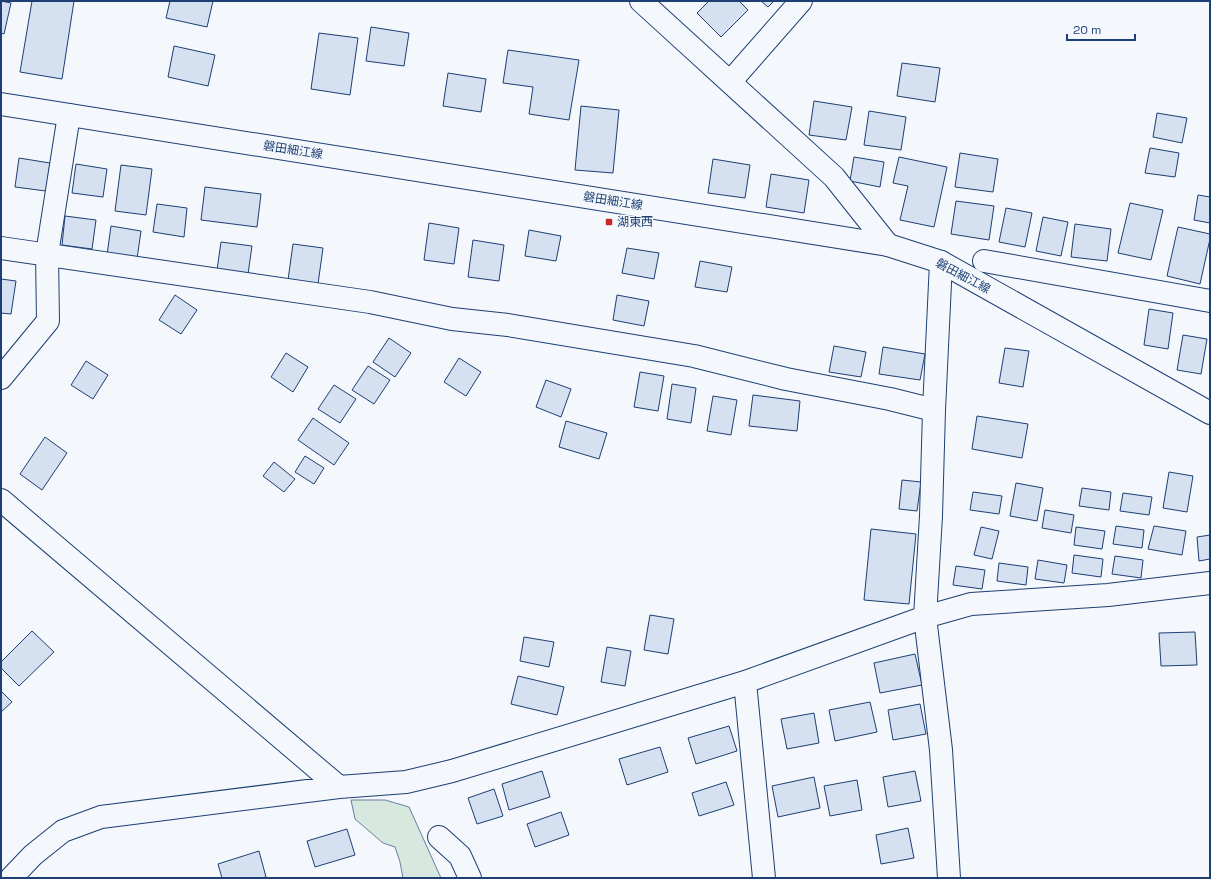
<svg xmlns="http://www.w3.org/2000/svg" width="1211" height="879" font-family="'Space Grotesk','Noto Sans JP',sans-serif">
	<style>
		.green { fill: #d7e8df; stroke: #687fa3 }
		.building { fill: #d5e0f0; stroke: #1d3f73 }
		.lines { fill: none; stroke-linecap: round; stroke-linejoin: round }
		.minor-casing { stroke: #1d3f73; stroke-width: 24 }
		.major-casing { stroke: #1d3f73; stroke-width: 24 }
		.minor { stroke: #f4f7fb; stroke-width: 22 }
		.major { stroke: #f4f7fb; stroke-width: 22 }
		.poi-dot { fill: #c62828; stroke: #f4f7fb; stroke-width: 1.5 }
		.labels { text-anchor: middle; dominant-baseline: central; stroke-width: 3; stroke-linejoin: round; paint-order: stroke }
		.street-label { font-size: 12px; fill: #1d3f73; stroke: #f4f7fb }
		.poi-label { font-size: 12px; fill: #1d3f73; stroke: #f4f7fb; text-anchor: start }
	</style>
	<rect width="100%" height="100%" fill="#f4f7fb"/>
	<path class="green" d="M351 800H385L409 807 441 878H403L400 862 395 847 383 843 355 819Z"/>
	<path class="building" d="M1 1 11 3 4 34 1 33Z
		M32 1H74L62 79 20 72Z
		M170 1H213L207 27 166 18Z
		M709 1H739L748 10 721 37 697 13Z
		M761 1H774L768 7Z
		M371 27 409 33 404 66 366 61Z
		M319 33 358 38 350 95 311 89Z
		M174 46 215 55 208 86 168 77Z
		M508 50 579 60 569 120 529 114 533 87 503 83Z
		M902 63 940 68 935 102 897 96Z
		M448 73 486 79 481 112 443 106Z
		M814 101 852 107 846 140 809 135Z
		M581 106 619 110 613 173 575 170Z
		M869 111 906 117 901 150 864 145Z
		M1157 113 1187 118 1182 143 1153 137Z
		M1150 148 1179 153 1175 177 1145 173Z
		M960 153 998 159 993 192 955 187Z
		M854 157 884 162 880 187 850 181Z
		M899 157 947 167 934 227 900 220 908 186 893 183Z
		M19 158 50 163 46 191 15 187Z
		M713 159 750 165 745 198 708 193Z
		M76 164 107 169 103 197 72 193Z
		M121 165 152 169 146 215 115 211Z
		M771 174 809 180 804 213 766 207Z
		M205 187 261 194 257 227 201 220Z
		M1198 195 1210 197V223L1194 220Z
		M956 201 994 206 989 240 951 234Z
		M1130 203 1163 210 1151 260 1118 253Z
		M157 204 187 208 184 237 153 232Z
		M1006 208 1032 213 1025 247 999 242Z
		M65 216 96 220 92 249 62 245Z
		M1043 217 1068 222 1061 256 1036 251Z
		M429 223 459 228 454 264 424 260Z
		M1075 224 1111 229 1107 261 1071 257Z
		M111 226 141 231 137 259 107 255Z
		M1178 227 1210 234V239L1200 284 1167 276Z
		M529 230 561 236 556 261 525 256Z
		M473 240 504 245 499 281 468 277Z
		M221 242 252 246 248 274 217 270Z
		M293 244 323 248 318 284 288 280Z
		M627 248 659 253 654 279 622 273Z
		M700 261 732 267 727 292 695 287Z
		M1 279 16 281 11 314 1 313Z
		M175 295 197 310 181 334 159 320Z
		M617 295 649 301 644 326 613 320Z
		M1149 309 1173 313 1168 349 1144 345Z
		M1183 335 1207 339 1201 374 1177 370Z
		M389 338 411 353 395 377 373 362Z
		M834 346 866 352 861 377 829 372Z
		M883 347 925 354 920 380 879 374Z
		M1005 348 1029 351 1023 387 999 383Z
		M286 353 308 367 293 392 271 377Z
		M459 358 481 372 466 396 444 382Z
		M86 361 108 375 93 399 71 385Z
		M368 366 390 380 374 404 352 390Z
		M640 372 664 376 658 411 634 407Z
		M546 380 571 389 561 417 536 407Z
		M672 384 696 388 691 423 667 419Z
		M334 385 356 399 340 423 318 409Z
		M753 395 800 401 797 431 749 426Z
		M713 396 737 400 731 435 707 431Z
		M977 416 1028 424 1022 458 972 449Z
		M313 418 349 443 334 465 298 440Z
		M566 421 607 433 599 459 559 447Z
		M45 437 67 453 42 490 20 474Z
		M305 456 324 468 314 484 295 472Z
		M274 462 295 479 284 492 263 476Z
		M1169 472 1193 476 1187 512 1163 508Z
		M902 480 921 482 917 511 899 509Z
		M1016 483 1043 488 1037 521 1010 516Z
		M1082 488 1111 492 1109 510 1079 506Z
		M973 492 1002 496 999 514 970 510Z
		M1123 493 1152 497 1149 515 1120 511Z
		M1045 510 1074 515 1071 533 1042 528Z
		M1116 526 1144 530 1142 548 1113 544Z
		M1154 526 1186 531 1182 555 1148 549Z
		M981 527 999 531 992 559 974 555Z
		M1076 527 1105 531 1102 549 1074 545Z
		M871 529 916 534 909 604 864 600Z
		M1210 535V559L1199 561 1197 537Z
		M1074 555 1103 559 1101 577 1072 573Z
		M1115 556 1143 560 1141 578 1112 574Z
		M1038 560 1067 565 1064 583 1035 579Z
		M999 563 1028 567 1026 585 997 581Z
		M956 566 985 570 982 589 953 585Z
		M650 615 674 619 668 654 644 650Z
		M32 631 54 652 19 686 1 668V662Z
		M1195 632 1197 665 1161 666 1159 633Z
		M524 637 554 642 549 667 520 661Z
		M607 647 631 651 625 686 601 682Z
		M915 654 922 685 880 693 874 663Z
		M518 676 564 687 557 715 511 704Z
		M1 691 12 702 1 712Z
		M870 702 877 732 835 741 829 710Z
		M920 704 926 734 893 740 888 710Z
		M814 713 819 743 787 749 781 719Z
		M729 726 737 751 696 764 688 738Z
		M660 747 668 772 627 785 619 759Z
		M542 771 550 797 509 810 502 784Z
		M915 771 921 801 888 807 883 777Z
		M814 777 820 808 778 817 772 786Z
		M857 780 862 810 830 816 824 786Z
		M726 782 734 805 699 816 692 793Z
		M494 789 503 816 477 824 468 798Z
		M561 812 569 835 535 847 527 824Z
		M908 828 914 858 881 864 876 835Z
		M347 829 355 855 315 867 307 841Z
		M259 851 266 877 262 878H222L218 864Z"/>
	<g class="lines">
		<defs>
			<path id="minor" d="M641 1 834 177 888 245
				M730 82 801 1
				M1 248 370 302 452 319 508 325 694 356 786 379 890 399 934 410 941 262
				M984 261 1210 301
				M1 378 48 321 47 254 69 115
				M934 410 931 516 925 617 971 604 1108 595 1210 583
				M1 500 339 787
				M745 682 764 878
				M439 837 460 856 470 878
				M11 878 33 855 63 831 101 817 339 787 406 782 452 771 745 682 925 617 941 750 949 878"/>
			<path id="major" d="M1 104 888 245 941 262 1210 413"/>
		</defs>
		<use href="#minor" class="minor-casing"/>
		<use href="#major" class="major-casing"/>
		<use href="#minor" class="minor"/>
		<use href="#major" class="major"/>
	</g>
	<rect class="poi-dot" x="605" y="218" width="8" height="8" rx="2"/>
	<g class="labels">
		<g class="street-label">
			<text transform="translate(293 150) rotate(9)">磐田細江線</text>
			<text transform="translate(613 201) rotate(9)">磐田細江線</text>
			<text transform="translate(963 276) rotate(28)">磐田細江線</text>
		</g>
		<g class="poi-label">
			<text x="617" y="222">湖東西</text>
		</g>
	</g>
	<rect width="1211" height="879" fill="none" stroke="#1d3f73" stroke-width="4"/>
	<path d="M1067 34v6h68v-6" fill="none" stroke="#1d3f73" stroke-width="2"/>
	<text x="1073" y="34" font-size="12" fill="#1d3f73" stroke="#f4f7fb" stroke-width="3" paint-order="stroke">20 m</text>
</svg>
